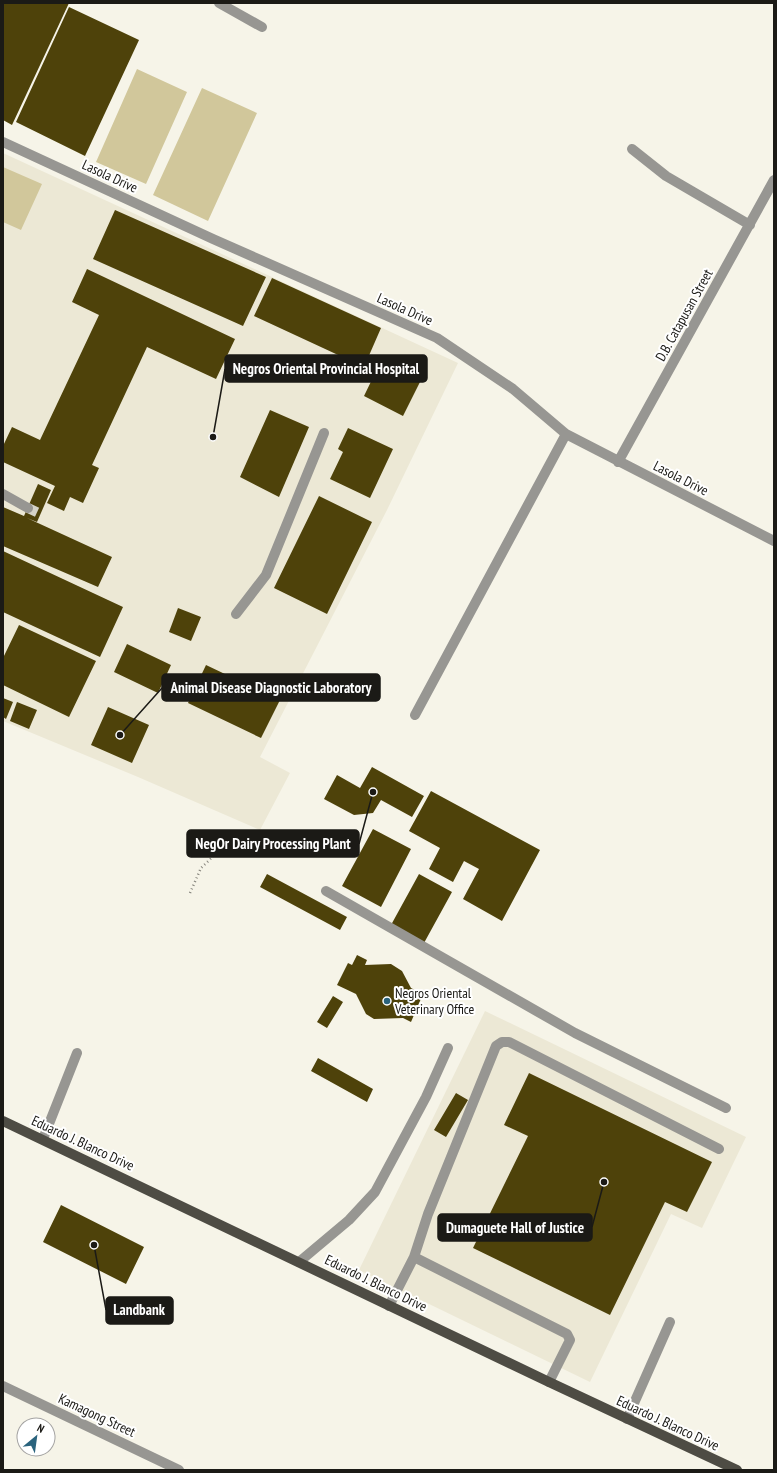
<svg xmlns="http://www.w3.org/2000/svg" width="777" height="1473" font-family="'PT Sans Narrow',sans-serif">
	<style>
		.built { fill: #ece8d5 }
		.green { fill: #d1c79b }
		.building { fill: #4e420a }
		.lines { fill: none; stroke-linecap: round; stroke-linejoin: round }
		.minor-tunnel { stroke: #d5d3c8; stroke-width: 10; stroke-dasharray: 10 5; stroke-linecap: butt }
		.path { stroke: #84837b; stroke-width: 2.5; stroke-dasharray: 1 3; stroke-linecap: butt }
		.minor { stroke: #979692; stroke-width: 10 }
		.major { stroke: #4e4c44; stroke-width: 10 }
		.poi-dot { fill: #2a637d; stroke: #fff; stroke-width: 1.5 }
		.labels { text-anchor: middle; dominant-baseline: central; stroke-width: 4; stroke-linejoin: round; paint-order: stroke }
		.street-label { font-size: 14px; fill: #1b1a16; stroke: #fff }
		.poi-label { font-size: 14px; fill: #1b1a16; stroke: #fff; text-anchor: start }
		.leader { fill: none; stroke: #1b1a16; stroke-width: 1.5 }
		.callout-dot { fill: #1b1a16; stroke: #fff; stroke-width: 1.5 }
		.callout { fill: #1b1a16; stroke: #1b1a16; stroke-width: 1.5 }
		.callout-label { font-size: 15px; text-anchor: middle; font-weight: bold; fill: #fff }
	</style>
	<rect width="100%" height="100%" fill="#f6f4e8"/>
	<path class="built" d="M3 153 458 363 387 510 260 757 290 773 260 830 138 777 3 721Z
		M485 1011 746 1137 702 1228 671 1214 590 1382 359 1270Z"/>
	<path class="green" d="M137 69 187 92 146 184 96 162Z
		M202 88 257 113 208 221 153 195Z
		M3 167 42 184 21 230 3 222Z"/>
	<path class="building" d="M3 3H69L12 125 3 120Z
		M69 7 139 40 85 156 16 122Z
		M115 210 266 277 243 326 93 259Z
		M87 269 235 339 216 379 147 347 92 465 99 468 83 503 70 497 64 511 47 503 55 486 3 462V446L12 427 40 440 99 315 72 302Z
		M272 278 381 328 364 367 254 316Z
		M380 363 420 382 403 416 364 396Z
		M270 410 309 427 279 497 240 477Z
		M348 428 393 449 370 498 330 479 343 452 338 449Z
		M38 484 51 490 37 522 27 518 112 557 98 587 3 546V507L24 516Z
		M319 496 372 522 327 614 274 588Z
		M3 551 123 607 100 657 3 612Z
		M178 608 201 617 191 641 169 632Z
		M19 625 96 661 69 717 3 685V658Z
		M127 644 171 665 158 693 114 672Z
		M206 665 280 700 261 738 188 703Z
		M3 698 13 702 6 719 3 717Z
		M17 702 37 710 29 729 10 721Z
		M108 707 149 725 132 763 91 745Z
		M372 767 424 796 412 817 381 800 373 813 354 815 324 799 337 775 360 788Z
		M431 791 540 850 502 921 463 899 479 869 464 861 453 882 429 869 440 848 409 831Z
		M373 829 411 849 381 907 342 886Z
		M267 874 347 917 340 930 260 887Z
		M419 874 452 892 424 943 391 925Z
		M357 955 367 960 365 965 391 964 402 971 411 988 423 994 411 1022 403 1018 374 1019 366 1014 356 994 337 985 348 963 352 965Z
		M333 996 343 1002 327 1028 317 1022Z
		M318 1058 373 1089 367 1102 311 1071Z
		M529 1073 712 1162 687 1212 665 1202 610 1315 473 1248 528 1136 504 1125Z
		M456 1093 468 1100 446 1137 434 1130Z
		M61 1205 144 1247 126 1284 43 1242Z"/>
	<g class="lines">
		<path class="minor-tunnel" d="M28 508 41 514"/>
		<path class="path" d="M190 893 201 868 227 843 233 834"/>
		<path class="minor" d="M219 3 262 27
			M3 142 213 239 437 338 513 389 566 434 774 541
			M632 149 666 176 750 225
			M618 462 774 180
			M3 494 28 508
			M236 614 266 575 324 433
			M415 715 566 434
			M326 891 575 1033 726 1108
			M43 1139 77 1053
			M299 1262 349 1220 375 1192 426 1097 448 1048
			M389 1306 414 1257
			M549 1382 570 1340 567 1334 414 1257 428 1214 496 1046 502 1042H509L719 1149
			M3 1386 179 1470
			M627 1419 670 1322"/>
		<path class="major" d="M3 1121 549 1382 737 1470"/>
	</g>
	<circle class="poi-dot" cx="387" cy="1001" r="4"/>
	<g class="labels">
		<g class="street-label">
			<text transform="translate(110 176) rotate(25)">Lasola Drive</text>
			<text transform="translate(405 309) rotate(24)">Lasola Drive</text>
			<text transform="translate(684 315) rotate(-61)">D.B. Catapusan Street</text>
			<text transform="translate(681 478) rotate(27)">Lasola Drive</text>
			<text transform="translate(83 1143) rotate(25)">Eduardo J. Blanco Drive</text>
			<text transform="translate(376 1283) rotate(26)">Eduardo J. Blanco Drive</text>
			<text transform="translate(97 1415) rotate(25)">Kamagong Street</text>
			<text transform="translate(668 1423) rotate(25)">Eduardo J. Blanco Drive</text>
		</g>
		<g class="poi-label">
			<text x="395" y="993">Negros Oriental<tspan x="395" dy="16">Veterinary Office</tspan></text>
		</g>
	</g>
	<path class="leader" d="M213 437L225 369M120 735L162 688M373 792L359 844M604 1182L592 1227M94 1245L106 1310"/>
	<g class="callout-dot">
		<circle cx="213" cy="437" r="4"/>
		<circle cx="120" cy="735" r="4"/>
		<circle cx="373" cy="792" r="4"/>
		<circle cx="604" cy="1182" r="4"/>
		<circle cx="94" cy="1245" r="4"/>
	</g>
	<g class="callout">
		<rect x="225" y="355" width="202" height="27" rx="4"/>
		<rect x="162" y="674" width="218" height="27" rx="4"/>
		<rect x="187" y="830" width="172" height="27" rx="4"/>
		<rect x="438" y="1214" width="154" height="27" rx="4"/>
		<rect x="106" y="1297" width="67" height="27" rx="4"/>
	</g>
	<g class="callout-label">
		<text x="326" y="374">Negros Oriental Provincial Hospital</text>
		<text x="271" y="693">Animal Disease Diagnostic Laboratory</text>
		<text x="273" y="849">NegOr Dairy Processing Plant</text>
		<text x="515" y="1233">Dumaguete Hall of Justice</text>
		<text x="139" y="1315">Landbank</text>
	</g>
	<rect width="777" height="1473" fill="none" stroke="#1b1a16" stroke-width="8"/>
	<g transform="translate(36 1437) rotate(29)"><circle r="19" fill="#ffffff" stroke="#a4a3a2"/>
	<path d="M0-3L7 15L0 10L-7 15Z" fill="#2a637d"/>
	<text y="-6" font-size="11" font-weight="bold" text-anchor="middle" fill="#1b1a16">N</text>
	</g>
</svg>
